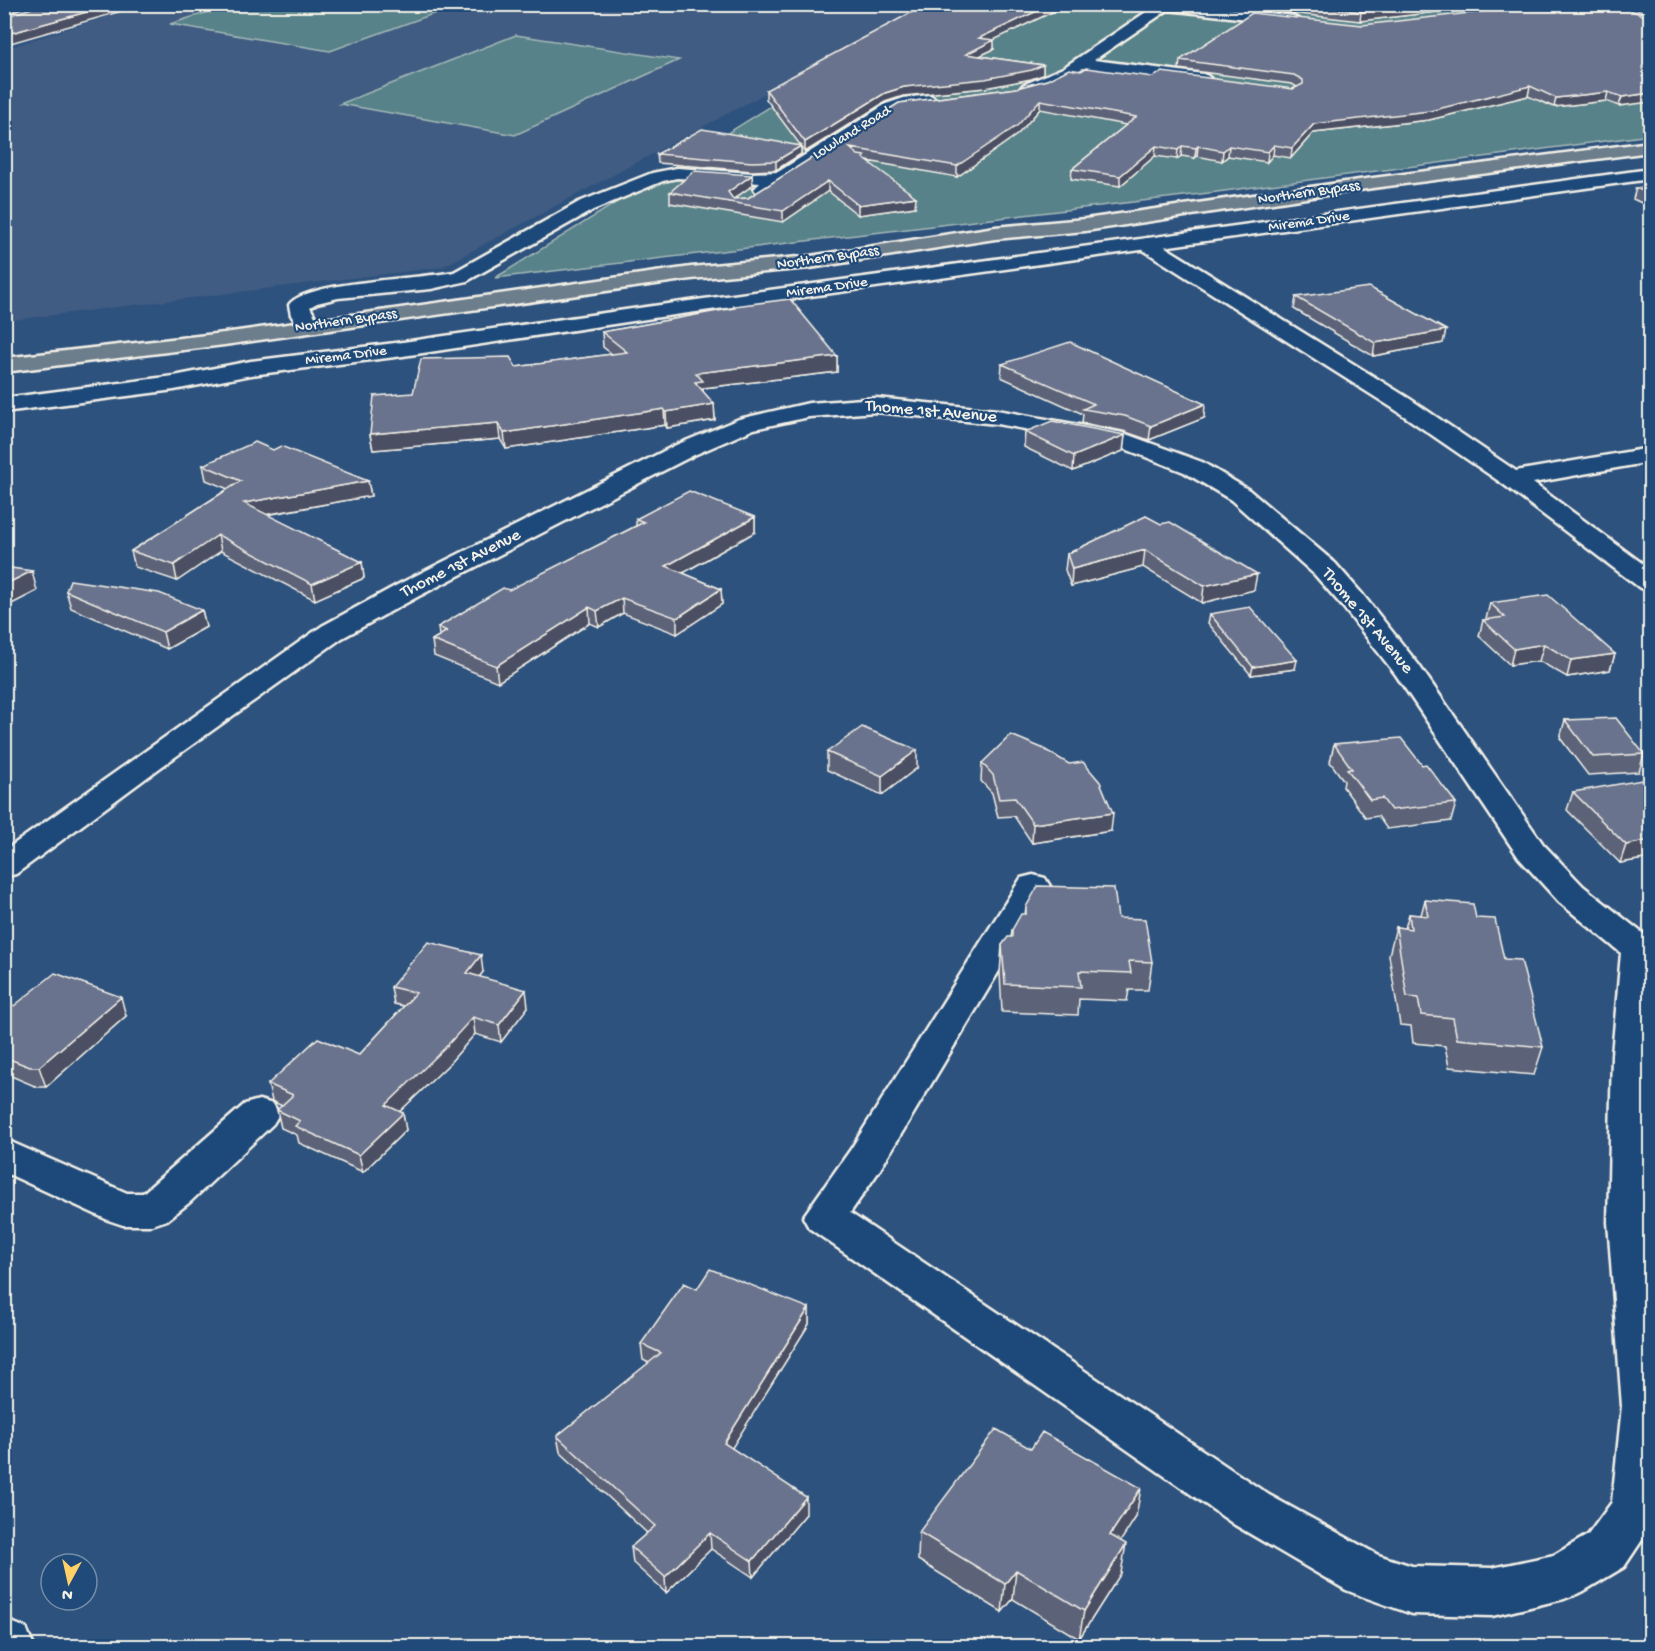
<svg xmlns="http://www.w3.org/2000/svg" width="1655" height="1651" font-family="'Gochi Hand',sans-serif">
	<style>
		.built { fill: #405c82 }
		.green { fill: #588289; stroke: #a6bab8; stroke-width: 1.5 }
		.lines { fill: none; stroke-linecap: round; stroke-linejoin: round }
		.minor-casing { stroke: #f4f1e8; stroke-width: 5 }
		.tertiary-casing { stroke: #f4f1e8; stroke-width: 5 }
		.primary-casing { stroke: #f4f1e8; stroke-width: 5 }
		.minor { fill: #1f4a7a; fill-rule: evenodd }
		.tertiary { fill: #1f4a7a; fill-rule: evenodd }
		.primary { fill: #6c7d8b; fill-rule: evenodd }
		.wall { fill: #5c6379; stroke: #f4f1e8; stroke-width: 1.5 }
		.shaded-wall { fill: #4b5063; stroke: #f4f1e8; stroke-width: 1.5 }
		.building { fill: #6b738d; stroke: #f4f1e8; stroke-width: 1.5 }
		.labels { text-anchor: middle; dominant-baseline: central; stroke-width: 4.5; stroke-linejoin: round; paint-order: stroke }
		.far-street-label { font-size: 15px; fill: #f4f1e8; stroke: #1f4a7a }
		.street-label { font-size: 18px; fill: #f4f1e8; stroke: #1f4a7a }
	</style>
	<rect width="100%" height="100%" fill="#2e527e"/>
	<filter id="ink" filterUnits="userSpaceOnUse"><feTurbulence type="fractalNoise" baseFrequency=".0167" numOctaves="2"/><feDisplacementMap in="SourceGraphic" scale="12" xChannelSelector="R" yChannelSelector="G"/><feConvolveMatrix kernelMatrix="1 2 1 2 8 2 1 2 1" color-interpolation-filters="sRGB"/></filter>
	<g filter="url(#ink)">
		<path class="built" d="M146 4 930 5 442 267 5 321 4 49Z"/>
		<path class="green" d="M233 4H458V5L330 51 170 24Z
			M1585 4 1650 32V135L1209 193 495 278 789 95 955 5Z
			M516 35 679 60 515 135 340 104Z"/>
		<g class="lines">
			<defs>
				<path id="minor" d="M1158 4H1190L1293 16 1300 20 1293 24 1168 10 1094 60 1203 74 1208 76 1211 79 1208 82 1203 84 1083 68 1035 91H1023L1021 88 1023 85 1063 68Z
					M930 95 938 100 936 103 898 110 769 193H757L754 189 760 183 677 178 663 181 593 210 467 281 431 289 338 298 317 303 310 307 320 326 317 331 309 332 301 331 291 315 289 305C305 281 421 279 454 272L579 202 652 173 677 168 752 173 778 172 886 104 904 98Z
					M1147 238 1154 240 1410 399 1516 471 1650 448V462L1533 483 1650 569V590L1640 588 1503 484 1394 409 1140 248 1137 244 1140 240Z
					M876 398 997 410 1123 433 1202 462 1249 490 1335 563 1363 595 1418 664 1543 844 1583 886 1646 936 1650 935V1528L1624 1567 1582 1592 1564 1599 1492 1616 1412 1614 1364 1597 1346 1590 1235 1525 809 1228 803 1217 851 1149 1021 878 1033 875 1045 878 1050 886 879 1171 850 1213 1269 1495 1378 1555 1412 1566 1492 1568 1554 1555 1588 1535 1612 1502 1622 1406 1608 1222 1612 1055 1621 953 1559 902 1519 858 1396 675 1343 607 1315 575 1231 500 1184 472 1115 445 997 424 876 412 809 417 754 429 694 455 419 596 342 638 161 767 16 874 4 877V851L322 626 399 584 676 445 739 419 809 403Z
					M259 1100 273 1104 279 1114 273 1124 190 1202 167 1220 152 1225H123L108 1220 4 1172V1139L127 1193H143L245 1104Z
					M4 1619 26 1628 34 1646H4Z"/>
				<path id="tertiary" d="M1650 169V179L653 318 403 356 251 375 174 390 4 412V398L174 376 251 361 403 342 653 306Z"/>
				<path id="primary" d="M1650 142V152L1373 188 1085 231 995 239 810 268 691 279 224 345 4 372V358L224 333 691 267 810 256 995 227 1085 219 1373 178Z"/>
			</defs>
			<use href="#minor" class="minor-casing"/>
			<use href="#tertiary" class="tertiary-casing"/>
			<use href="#primary" class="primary-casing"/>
			<use href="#minor" class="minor"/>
			<use href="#tertiary" class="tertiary"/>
			<use href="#primary" class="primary"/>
		</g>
		<path class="wall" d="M1069 4 993 40 994 49 979 56 1043 65V75L1031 79 985 88 903 96 885 102 805 152 801 146V154L776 170 752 171 658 163 657 154 801 146 766 99V90Z
			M1257 4H1505L1360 21 1256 9Z
			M1625 4H1650V15Z
			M1650 18 1619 106 1606 101 1554 107 1528 96 1429 120 1313 133 1291 158 1273 155 1267 162 1228 156 1222 161 1197 156 1195 158 1181 156 1177 159 1155 156 1120 186 1071 179 1072 169 1126 125 1040 109 1018 134 957 177 867 161 915 207 858 215 828 191 783 222 670 203V192L753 185 734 199 748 198 899 103 1017 88 1081 71 1293 89 1297 87 1292 84 1179 69 1180 60 1362 25Z
			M1650 186V207L1633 199 1636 188Z
			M1296 297 1443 343 1373 356 1294 309Z
			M734 306 837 356V372L703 388V392L714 404 715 420 667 428 665 425 506 449 500 439 373 450 370 434 413 393 516 367 612 354 603 347 602 332 734 308Z
			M1002 364 1204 418 1149 440 1123 431 1082 423 1083 414 1001 377Z
			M1025 432 1125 435 1123 451 1073 471 1024 447Z
			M273 450 368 481 371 496 267 515 362 562 364 578 315 600 221 551 177 581 135 567 131 551 228 489 206 480 203 465Z
			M1146 516 1254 590 1202 603 1143 567 1071 586 1065 570 1067 554Z
			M755 517V532L683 573 721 589 722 604 677 634 623 613 599 627 590 623 498 682 434 656 432 640 439 636 438 627 636 526V519Z
			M66 591 202 610 206 627 167 649 71 608Z
			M1490 603 1615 654 1610 670 1567 677 1539 661 1510 665 1479 636 1483 620 1487 619H1486Z
			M1210 614 1295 669 1251 675 1208 623Z
			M1565 720 1644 754 1639 772 1588 775 1560 738Z
			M1334 744 1422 765 1456 803 1451 821 1387 829 1378 816 1366 818 1343 787 1344 781 1330 762Z
			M827 752 917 768 882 795 827 770Z
			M982 763 1111 831 1032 843 1014 816 998 817 992 793 981 781Z
			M1650 788V858L1620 863 1567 810 1573 792Z
			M1425 900 1476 918 1504 959 1543 1047 1534 1075 1449 1067 1445 1046 1413 1043 1411 1026 1400 1025 1389 955 1396 927 1405 928 1409 914 1421 915Z
			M1026 907 1118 918 1152 962 1148 990H1129L1127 1001 1079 999 1078 1015 1002 1012 1000 973 1002 945 1011 937 1012 930 1025 914Z
			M483 972 479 977 528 1007 501 1042 475 1034 447 1066 400 1111 406 1130 363 1172 299 1143 297 1135 281 1128 277 1110 282 1106 272 1101 268 1084 359 1055 404 1006 394 1004 391 987Z
			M4 1002 14 1006 126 1016 46 1087H37L4 1073Z
			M697 1289 809 1308V1324L731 1448 806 1514 753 1577 711 1549 666 1593 633 1563 631 1547 647 1533 560 1452 557 1436 649 1363 643 1360 641 1344Z
			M1136 1517 1120 1541 1121 1573 1079 1639 1013 1599 1002 1612 918 1560 919 1532Z"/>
		<path class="shaded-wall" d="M4 4H36L4 14Z
			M115 4H146L7 44 8 48 4 49V35Z
			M1052 4H1069L979 47V38Z
			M1432 4H1505L1360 21 1361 12Z
			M994 40V49L965 63 966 54Z
			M1043 65V75L1031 79 985 88 903 96 885 102 805 152V142L885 93 904 87Z
			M1530 86 1528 96 1429 120 1313 133 1291 158 1292 148 1314 124Z
			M1608 92 1606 101 1554 107 1556 98Z
			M1650 93V102L1619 106 1622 97Z
			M1040 100V109L1018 134 957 177V166Z
			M1274 145 1273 155 1267 162 1268 152Z
			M801 146V154L776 170V161Z
			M1156 146 1155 156 1120 186V176Z
			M1182 146 1181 156 1177 159 1178 150Z
			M1198 146 1197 156 1195 158 1196 148Z
			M1229 146 1228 156 1222 161 1223 151Z
			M752 175 753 185 729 202 728 192Z
			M828 181V191L783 222V211Z
			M916 197 915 207 858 215V205Z
			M1446 330 1443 343 1373 356 1375 343Z
			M837 356V372L703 388V397L696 398V373Z
			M714 404 715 420 667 428 666 412Z
			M1205 404 1204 418 1149 440 1151 426Z
			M664 409 665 425 506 449 504 433Z
			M498 423 500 439 373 450 370 434Z
			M1125 435 1123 451 1073 471 1074 456Z
			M368 481 371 496 247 518 244 503Z
			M755 517V532L667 582 666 566Z
			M218 535 221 551 177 581 174 565Z
			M1145 550 1143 567 1071 586 1072 569Z
			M362 562 364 578 315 600 312 584Z
			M32 571 37 591 4 608V585Z
			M1257 574 1254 590 1202 603 1204 586Z
			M721 589 722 604 677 634V618Z
			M622 598 623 613 599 627 597 611Z
			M589 607 590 623 498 682 496 666Z
			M202 610 206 627 167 649 163 632Z
			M1544 644 1539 661 1510 665 1514 649Z
			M1615 654 1610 670 1567 677 1571 660Z
			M1297 660 1295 669 1251 675 1253 667Z
			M917 750V768L882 795V776Z
			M1113 813 1111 831 1032 843 1033 824Z
			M1650 840V858L1620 863 1626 845Z
			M481 955 483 972 469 990 467 973Z
			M526 990 528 1007 501 1042 499 1025Z
			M121 997 126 1016 46 1087 39 1067Z
			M473 1017 475 1034 447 1066 389 1122 386 1105Z
			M403 1113 406 1130 363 1172 359 1155Z
			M809 1308V1324L725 1459 724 1443Z
			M1141 1488 1136 1517 1106 1564 1110 1535Z
			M806 1497V1514L753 1577 752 1561Z
			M710 1533 711 1549 666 1593 665 1577Z
			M1126 1544 1121 1573 1079 1639 1084 1611Z
			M1016 1570 1013 1599 1002 1612 1005 1584Z"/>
		<path class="building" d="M44 4H115L4 35V17Z
			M932 4H1052L979 38 994 40 966 54 1043 65 1032 70 985 79 904 87 885 93 805 142 766 90 914 11Z
			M1291 4H1432L1361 12Z
			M1551 4H1616L1650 18V93L1622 97 1608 92 1556 98 1530 86 1430 111 1314 124 1292 148 1274 145 1268 152 1229 146 1223 151 1198 146 1196 148 1182 146 1178 150 1156 146 1120 176 1072 169 1136 117 1040 100 1018 125 957 166 850 148 858 155 865 156 863 158 916 197 858 205 828 181 783 211 670 192 694 171 752 175 728 192 733 199 748 198 899 103 1017 88 1047 80 1069 69 1081 71 1086 68 1153 77 1162 72 1293 89 1303 84V80L1294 75 1180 60 1252 13 1362 25Z
			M702 129 801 146 776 161 752 162 657 154Z
			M1650 186V194L1636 188Z
			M1369 287 1446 330 1375 343 1296 297Z
			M790 299 837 356 696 373 703 381 695 382 714 404 666 412 664 409 504 433 498 423 370 434 374 396 413 393 421 359 510 357 516 367 627 352 602 332 735 308 734 306Z
			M1070 342 1205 404 1151 426 1125 416 1083 409 1094 404 1002 364Z
			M1052 421 1125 435 1074 456 1025 432Z
			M255 442 273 450 281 446 368 481 244 503 362 562 312 584 218 535 174 565 131 551 241 481 203 465Z
			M689 491 755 517 666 566 721 589 677 618 622 598 597 611 589 607 496 666 432 640 447 631 438 627 503 588 509 590 644 522 636 519Z
			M1146 516 1161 524 1170 522 1257 574 1204 586 1145 550 1072 569 1067 554Z
			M4 567 32 571 4 585Z
			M70 580 159 593 202 610 163 632 66 591Z
			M1548 595 1615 654 1571 660 1544 644 1514 649 1483 620 1505 617 1490 603Z
			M1250 607 1297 660 1253 667 1210 614Z
			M1616 718 1644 754 1593 757 1565 720Z
			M862 727 917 750 882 776 827 752Z
			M1011 735 1042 748 1069 764 1083 762 1100 782 1113 813 1033 824 1015 798 999 799 993 775 982 763Z
			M1401 738 1422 765 1426 764 1456 803 1391 810 1382 798 1370 800 1347 769H1352L1334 744Z
			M1642 780 1650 788V840L1626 845 1573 792Z
			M1038 886 1114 888 1118 918 1145 919 1152 962 1129 961 1131 973 1079 971 1081 987 1005 984 1002 945 1008 937H1012V930L1021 914H1026V907Z
			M1425 900 1473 904 1476 918 1495 919 1504 959 1521 960 1543 1047 1457 1039 1453 1018 1421 1015 1418 998 1407 997 1396 927 1411 929 1409 914 1428 916Z
			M428 942 481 955 467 973 526 990 499 1025 473 1017 444 1049 386 1105 403 1113 359 1155 295 1126 300 1121 277 1110 293 1095 268 1084 318 1038 359 1055 416 993 391 987Z
			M55 973 121 997 39 1067H30L4 1057V1002L14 1006Z
			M710 1269 809 1308 724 1443 806 1497 752 1561 710 1533 665 1577 631 1547 655 1526 557 1436 661 1353 641 1344 684 1283 697 1289Z
			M996 1429 1031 1449 1042 1432 1141 1488 1110 1535 1126 1544 1084 1611 1016 1570 1005 1584 919 1532Z"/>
	</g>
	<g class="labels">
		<g class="far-street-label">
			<text transform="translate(852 133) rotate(-32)">Lowland Road</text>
			<text transform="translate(1309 193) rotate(-8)">Northern Bypass</text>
			<text transform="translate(1309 222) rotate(-8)">Mirema Drive</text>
			<text transform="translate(828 258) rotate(-8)">Northern Bypass</text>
			<text transform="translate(827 288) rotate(-8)">Mirema Drive</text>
			<text transform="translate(346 321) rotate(-8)">Northern Bypass</text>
			<text transform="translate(346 356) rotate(-7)">Mirema Drive</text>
		</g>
		<g class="street-label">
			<text transform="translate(931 412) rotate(5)">Thome 1st Avenue</text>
			<text transform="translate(461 564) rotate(-27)">Thome 1st Avenue</text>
			<text transform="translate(1367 621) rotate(50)">Thome 1st Avenue</text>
		</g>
	</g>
	<rect width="1655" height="1651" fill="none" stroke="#1f4a7a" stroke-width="24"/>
	<rect x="12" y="12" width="1631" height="1627" fill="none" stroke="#f4f1e8" stroke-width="2" filter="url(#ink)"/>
	<g transform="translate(69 1582) rotate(188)"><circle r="28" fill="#1f4a7a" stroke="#748da6" stroke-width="1.5"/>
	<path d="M0-4.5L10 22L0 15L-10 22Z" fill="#ffd166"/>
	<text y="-9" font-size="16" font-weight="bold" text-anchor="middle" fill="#f4f1e8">N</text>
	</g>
</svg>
